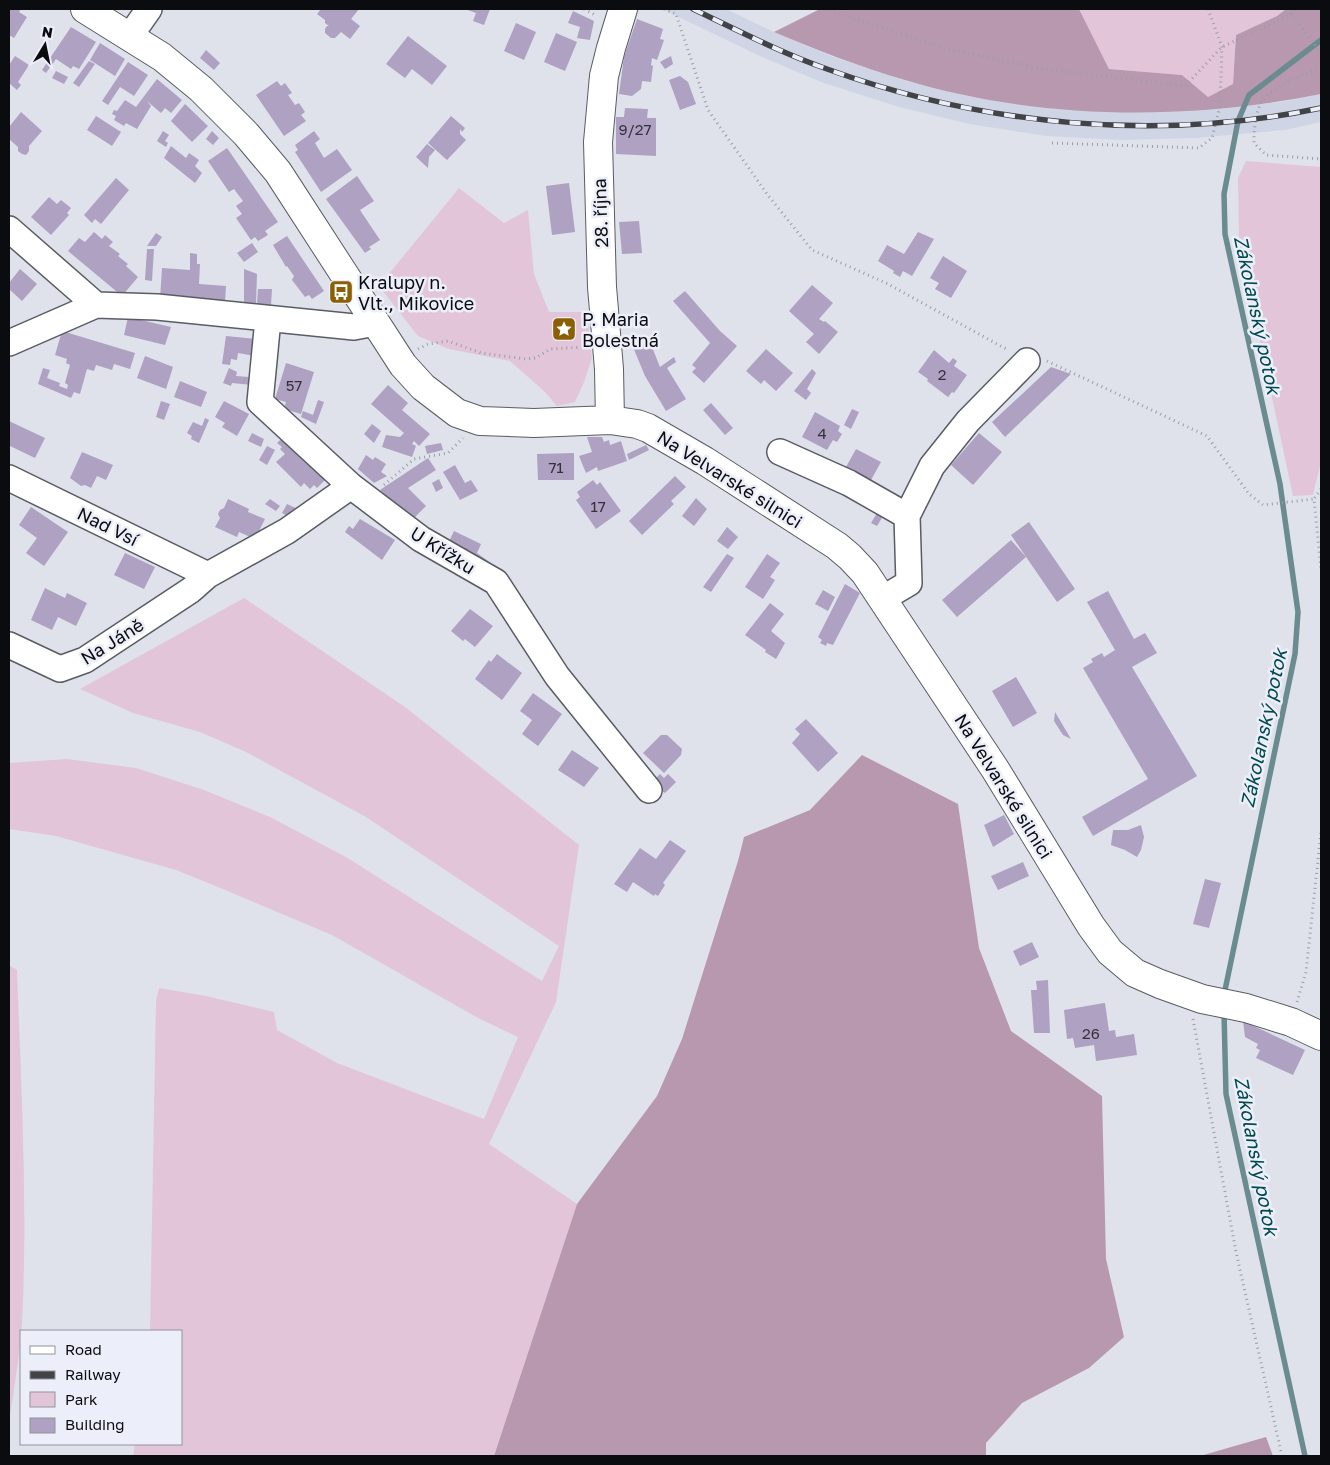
<svg xmlns="http://www.w3.org/2000/svg" width="1330" height="1465" font-family="'Golos Text',sans-serif">
	<style>
		.built { fill: #cfd5e5 }
		.green { fill: #e2c5d9 }
		.forest { fill: #b898af }
		.lines { fill: none; stroke-linecap: round; stroke-linejoin: round }
		.stream { stroke: #6a8b8f; stroke-width: 5.5 }
		.building { fill: #aea1c2 }
		.minor-casing { stroke: #595c64; stroke-width: 28 }
		.major-casing { stroke: #595c64; stroke-width: 30 }
		.path { stroke: #9b9ea5; stroke-width: 3; stroke-dasharray: 1 4; stroke-linecap: butt }
		.minor { stroke: #fff; stroke-width: 25 }
		.major { stroke: #fff; stroke-width: 28 }
		.rail-casing { stroke: #414347; stroke-width: 5.5 }
		.rail { stroke: #eceff9; stroke-width: 4; stroke-dasharray: 11; stroke-linecap: butt }
		.labels { text-anchor: middle; dominant-baseline: central; stroke-width: 5; stroke-linejoin: round; paint-order: stroke }
		.number-label { font-size: 15px; fill: #34313c }
		.street-label { font-size: 18px; fill: #0b0c0f; stroke: #eceff9 }
		.poi-label { font-size: 18px; fill: #0b0c0f; stroke: #eceff9; text-anchor: start }
		.water-label { font-size: 19px; font-style: italic; fill: #00494f; stroke: #eceff9 }
	</style>
	<rect width="100%" height="100%" fill="#dfe2eb"/>
	<path class="built" d="M662 9H726L774 32 831 56 907 81 975 97 1048 108 1121 112 1194 110 1281 102 1321 94V122L1285 130 1196 138 1121 140 1046 136 970 124 899 107 821 82 762 57Z"/>
	<path class="green" d="M1079 9H1286L1277 16 1236 35 1233 84 1208 97 1182 75 1109 69Z
		M1246 161 1321 167V462L1313 495 1293 496 1239 243 1238 178Z
		M459 188 504 223 528 210 534 274 549 312H587L592 358 584 382 575 402 557 406 545 392 510 361 449 349 418 336 379 286Z
		M244 598 405 707 579 845 556 1002 489 1144 577 1204 494 1456H133L135 1444H181V1331H150L156 1001 159 988 206 996 274 1012 277 1030 337 1063 484 1119 518 1037 478 1018 332 935 218 887 176 870 56 836 9 829V763L67 759 136 768 204 790 270 817 346 857 542 981 559 946 366 817 246 752 200 732 133 713 80 689Z
		M9 965 17 970C21 1081 27 1191 23 1302 22 1342 15 1382 9 1423Z"/>
	<path class="forest" d="M820 9H1079L1109 69 1182 75 1208 97 1233 84 1236 35 1277 16 1286 9H1321V94C1186 121 1038 120 905 80 860 67 817 50 774 32Z
		M862 755 958 804 979 948 1011 1031 1102 1096 1106 1259 1124 1337 1089 1368 1022 1403 986 1443V1456H494L577 1204 657 1096 682 1039 738 861 744 837 810 810Z
		M1266 1437 1273 1456H1200Z"/>
	<g class="lines">
		<path class="stream" d="M1224 995 1295 654 1298 612 1280 484 1225 234 1224 194 1238 121 1249 95 1321 40
			M1224 1012 1226 1094 1305 1456"/>
	</g>
	<path class="building" d="M9 9H21L19 12 27 17 14 38 9 35Z
		M321 9H359L351 19 360 26 350 39 341 32 335 38H331L325 33V29L327 26H329L325 23V20L317 14Z
		M465 9H490L484 25 473 21 476 13Z
		M573 11 594 21 590 40 577 38 580 27 568 23Z
		M637 19 663 29 660 39 664 40 657 60 652 58 651 65 653 66 651 82 642 81 641 89 632 96 619 94 624 57Z
		M516 23 536 32 524 60 504 51Z
		M71 27 96 42 79 69 73 66 71 69 56 59 46 73 42 70Z
		M556 33 577 42 565 71 544 62Z
		M408 36 447 66 432 85 412 69 405 78 386 64Z
		M100 43 125 59 115 76 90 60Z
		M206 50 220 63 214 70 200 58Z
		M15 56 29 65 18 82 21 85 17 90 9 83V65Z
		M671 56 673 64 665 69 660 62Z
		M89 61 95 64 79 87 73 83Z
		M128 62 148 75 134 96 120 87 108 105 102 101Z
		M56 71 68 77 64 84 52 78Z
		M680 76 688 82 696 104 680 110 669 80Z
		M157 79 182 100 171 113 165 108 161 113 147 101 151 106 137 129 126 123 124 126 114 120 116 116 112 114 114 110 117 111 125 100 136 107Z
		M277 81 281 86 285 83 292 93 288 95 295 105 299 103 305 112 301 115 306 121 284 136 256 95Z
		M185 104 208 126 192 142 171 121Z
		M625 108 648 109 647 118H656V156L616 154V117H624Z
		M21 112 42 131 29 146V151L26 155 22 154 18 151V147L9 139V127Z
		M96 116 121 132 112 146 87 130Z
		M451 116 465 128 462 132 460 129V134L466 140 447 160 428 143Z
		M163 131 169 135 165 141 168 143 166 147 157 141Z
		M212 131 219 138 213 145 206 139Z
		M314 131 320 139 315 143 324 158 337 149 352 170 321 192 295 152 298 150 295 145Z
		M427 144 435 150 429 157 428 168 416 157Z
		M171 146 186 158 189 153 199 160 195 166 202 173 195 183 164 158Z
		M227 148 278 222 265 231 268 235 258 241 255 237 251 240 236 218 242 214 236 206 243 201 234 189 229 192 208 161Z
		M357 176 374 201 360 210 380 240 369 247 371 249 365 253 326 199Z
		M116 178 129 190 101 224 95 219 92 223 84 215Z
		M569 183 575 232 552 235 546 186Z
		M49 197 57 204 61 200 71 208 67 213 69 215 51 235 31 217Z
		M639 221 642 253 622 254 619 222Z
		M94 232 102 239 105 235 113 242 109 246 120 254 118 256 128 264 126 266 138 277 122 296 68 251 79 238 85 242Z
		M918 232 934 239 912 276 903 271 900 277 893 273 894 271 878 261 887 245 904 254Z
		M156 233 162 237 156 246H147Z
		M287 236 324 291 312 299 309 295 305 297 292 280 294 276 287 266 286 267 273 245Z
		M252 243 258 252 244 262 237 253Z
		M147 249H154L152 281 145 280Z
		M190 253 197 254V264H200L199 284 226 286 225 302 160 299 162 268 190 270Z
		M943 256 967 271 951 298 935 289 939 283 930 278Z
		M20 269 37 284 22 301 9 289V283Z
		M244 269 257 274 256 304 244 303Z
		M812 285 833 303 819 319 824 322 825 321 838 332 819 354 806 342 814 334 789 311Z
		M258 289H272L271 305 257 304Z
		M685 291 720 331 737 346 704 383 692 372 696 368 692 365 710 343 673 301Z
		M128 317 171 327 165 345 124 335Z
		M62 331 135 353 130 369 114 364 112 370 96 365 94 371 87 369 80 394 74 392 71 398 38 384 43 368 50 370 47 378 60 383 59 386 67 389 68 385 65 383 70 365 66 363 67 359 55 355Z
		M226 336 257 339 255 356 238 353 237 360 231 359 230 365 222 364Z
		M650 342 660 367 674 357 676 362 667 368 686 399 666 411 645 376 633 347Z
		M766 349 793 373 776 391 764 380 761 384 746 371Z
		M934 350 949 363 953 358 957 361 954 366 967 375 954 393 952 392 948 397 927 381 928 379 918 372Z
		M145 356 173 367 166 389 137 378Z
		M286 363 314 372 301 414 284 409 286 402 275 399Z
		M1051 367 1071 374 1005 437 992 422Z
		M229 368 237 372 236 376 249 377V373L254 374 252 385 232 383 231 386 223 383Z
		M812 369 816 373 807 389 811 393 806 400 794 391Z
		M180 381 207 392 201 407 174 397Z
		M388 385 408 403 402 410 430 434 419 446 414 441 412 444 416 446 412 457 382 447 386 435 400 437 404 433 371 404Z
		M318 400 324 402 316 424 301 417 303 411 313 415Z
		M161 401 170 404 164 420 156 417Z
		M224 401 249 414 237 436 222 427 225 423 215 417Z
		M711 403 733 428 725 435 703 410Z
		M852 409 859 412 851 429 844 425Z
		M815 412 840 426 838 431 842 434 837 442 833 440 827 450 802 437Z
		M205 418 209 420 199 443 191 439 192 436 187 433 193 422 202 426Z
		M9 421 45 438 35 458 10 446Z
		M372 424 381 431 374 443 364 434Z
		M252 433 264 439 261 447 248 441Z
		M979 433 1002 452 973 485 951 465Z
		M284 436 330 475 317 488 314 485 310 489 304 483 301 487 276 462 285 454 280 449 282 447 277 443Z
		M587 437H602L604 442 609 440 610 445 621 441 627 461 598 471 597 467 586 473 579 456 592 452Z
		M441 443 443 450 427 454 425 446Z
		M646 445 649 450 629 460 627 454Z
		M267 446 275 450 267 465 259 460Z
		M856 449 881 462 871 480 846 467Z
		M82 452 113 465 106 480 97 476 91 488 85 485 81 486 70 478Z
		M574 453V480H538L537 454Z
		M366 455 373 460 375 457 386 464 381 472 387 476 374 483 358 469Z
		M428 458 436 470 408 488 426 506 412 520 380 490Z
		M455 465 465 483 471 480 478 491 460 500 443 472Z
		M675 476 686 487 671 501 674 504 642 535 629 521Z
		M439 479 443 488 436 492 432 483Z
		M593 480 597 485 600 482 621 511 596 529 576 500 580 497 577 492Z
		M696 498 707 509 694 526 682 516Z
		M228 499 249 509 248 512 265 519 255 539 239 532 237 537 215 527 220 518 218 514 220 510 224 508Z
		M270 499 280 506 276 511 265 504Z
		M287 504 302 511 297 521 282 513Z
		M31 507 68 532 44 566 26 553 37 538 19 525Z
		M877 513 883 516 877 526 871 523Z
		M360 519 395 540 382 560 345 532 349 526 353 529Z
		M1029 522 1075 589 1057 602 1011 535Z
		M727 527 738 537 728 549 717 541Z
		M454 531 481 544 477 553 488 561 490 564 447 546Z
		M1011 540 1026 557 957 617 942 600Z
		M125 553 155 567 144 589 114 575Z
		M727 554 734 558 711 592 703 587Z
		M767 554 780 563 770 577 775 580 763 599 745 587Z
		M845 584 860 593 833 645 827 643 826 646 820 643 822 640 818 637Z
		M45 588 65 598 67 593 87 603 76 626 58 617 52 630 31 620Z
		M823 590 835 597 828 611 815 604Z
		M1108 591 1134 639 1145 633 1157 653 1132 667 1197 776 1093 836 1082 817 1148 779 1083 668 1093 662 1091 659 1102 653 1104 657 1115 650 1087 602Z
		M770 603 784 614 771 631 785 643 776 659 765 652 766 650 745 635Z
		M470 609 493 626 475 647 465 639 463 641 451 631Z
		M497 654 522 673 502 700 475 679 489 660 491 662Z
		M1016 677 1037 713 1013 727 992 691Z
		M533 693 562 714 538 746 522 734 532 720 520 711Z
		M1055 712 1071 739 1063 735 1054 721Z
		M806 719 838 753 818 772 792 743 800 734 795 729Z
		M661 735H667L682 749 681 755 664 773 643 753Z
		M572 750 599 768 584 787 558 770Z
		M660 774 664 778 668 774 676 782 665 793 651 783Z
		M1004 815 1014 834 993 847 984 825Z
		M1141 825 1144 837 1141 850 1137 857 1125 850 1111 845 1113 830H1128Z
		M670 840 686 851 663 883 665 885 658 896 655 894 654 896 633 882 627 892 614 884 640 848 656 859Z
		M1023 862 1029 876 998 890 991 876Z
		M1205 879 1221 883 1209 928 1193 924Z
		M1032 942 1039 957 1020 966 1013 951Z
		M1048 980 1050 1033H1034L1031 990H1037L1036 981Z
		M1104 1003H1105L1109 1031 1115 1030 1116 1037 1134 1034 1137 1055 1096 1061 1094 1045 1075 1048 1073 1038 1067 1039 1064 1010Z
		M1243 1021 1305 1050 1293 1075 1256 1058 1260 1050 1256 1048 1258 1044 1245 1037Z"/>
	<g class="lines">
		<defs>
			<path id="minor" d="M130 36 149 9
				M9 229 96 305
				M268 319 260 402 351 486 421 539 496 582 557 676 649 790
				M9 343 96 305 157 307 354 327 375 323
				M780 452 849 483 907 516
				M9 478 208 575
				M882 599 909 583 907 516 932 466 968 421 1027 361
				M9 645 60 669 85 660 191 590 208 575 287 531 351 486"/>
			<path id="major" d="M85 9 162 57 201 89 246 134 278 172 403 365 423 387 457 413 480 421 534 423 610 420 637 424 648 428 705 461 837 546 850 557 865 573 995 769 1091 926 1110 952 1135 973 1160 984 1202 999 1246 1008 1291 1022 1321 1036
				M610 420 609 369 602 287 598 142 604 76 611 48 623 9"/>
		</defs>
		<use href="#minor" class="minor-casing"/>
		<use href="#major" class="major-casing"/>
		<path class="path" d="M584 9 597 16
			M664 9 676 14 708 110 767 194 812 250 886 283 1008 350
			M825 9 944 48 1036 68 1185 86 1222 47 1291 14 1295 9
			M1287 9 1321 53
			M1321 67C1308 73 1270 88 1263 100 1255 112 1254 129 1254 143L1266 155 1321 159
			M1052 143 1199 148 1212 138 1220 106 1222 47 1208 9
			M418 349 428 344 448 341 481 353 526 359 536 358 550 349 586 347
			M1047 361 1207 436 1249 494 1263 505 1314 499
			M384 485 414 459 448 453 463 438
			M1321 489 1314 499 1321 569
			M1297 1002 1306 972 1321 832
			M1193 1019 1236 1252 1282 1456"/>
		<use href="#minor" class="minor"/>
		<use href="#major" class="major"/>
		<defs>
			<path id="rail" d="M693 9C737 30 781 53 827 69 985 126 1157 142 1321 108"/>
		</defs>
		<use href="#rail" class="rail-casing"/>
		<use href="#rail" class="rail"/>
	</g>
	<defs>
		<symbol id="bus-square" viewBox="-11 -11 22 22"><rect x="-9" y="-9" width="18" height="18" rx="4" fill="#8c5f04" stroke="#eceff9"/><path d="M-5-6H5V4H4V6H2V4H-2V6H-4V4H-5ZM-3.5-4V0h7V-4ZM-3.5 1.2v1.5H-2V1.2ZM2 1.2v1.5H3.5V1.2Z" fill="#fff"/></symbol>
		<symbol id="sight-square" viewBox="-11 -11 22 22"><rect x="-9" y="-9" width="18" height="18" rx="4" fill="#8c5f04" stroke="#eceff9"/><path d="M0-6L1.8-2.2L6-1.7L2.9 1.2L3.7 5.4L0 3.3L-3.7 5.4L-2.9 1.2L-6-1.7L-1.8-2.2Z" fill="#fff"/></symbol>
	</defs>
	<g fill-rule="evenodd">
		<use href="#bus-square" x="327" y="278" width="28" height="28"/>
		<use href="#sight-square" x="550" y="315" width="28" height="28"/>
	</g>
	<g class="labels">
		<g class="number-label">
			<text x="635" y="129">9/27</text>
			<text x="942" y="374">2</text>
			<text x="294" y="385">57</text>
			<text x="822" y="433">4</text>
			<text x="556" y="467">71</text>
			<text x="598" y="506">17</text>
			<text x="1091" y="1033">26</text>
		</g>
		<g class="street-label">
			<text transform="translate(600 213) rotate(-92)">28. října</text>
			<text transform="translate(730 479) rotate(32)">Na Velvarské silnici</text>
			<text transform="translate(108 526) rotate(26)">Nad Vsí</text>
			<text transform="translate(443 550) rotate(32)">U Křížku</text>
			<text transform="translate(112 641) rotate(-32)">Na Jáně</text>
			<text transform="translate(1004 786) rotate(58)">Na Velvarské silnici</text>
		</g>
		<g class="poi-label">
			<text x="358" y="282">Kralupy n.<tspan x="358" dy="21">Vlt., Mikovice</tspan></text>
			<text x="582" y="319">P. Maria<tspan x="582" dy="21">Bolestná</tspan></text>
		</g>
		<g class="water-label">
			<text transform="translate(1258 315) rotate(78)">Zákolanský potok</text>
			<text transform="translate(1263 728) rotate(-78)">Zákolanský potok</text>
			<text transform="translate(1257 1156) rotate(79)">Zákolanský potok</text>
		</g>
	</g>
	<rect width="1330" height="1465" fill="none" stroke="#0b0c0f" stroke-width="20"/>
	<rect x="20" y="1330" width="162" height="115" fill="#eceff9" stroke="#92949b"/>
	<rect x="30" y="1346" width="25" height="8" fill="#ffffff" stroke="#92949b"/>
	<text x="65" y="1355" font-size="15" fill="#0b0c0f">Road</text>
	<rect x="30" y="1371" width="25" height="8" fill="#414347" stroke="#92949b"/>
	<text x="65" y="1380" font-size="15" fill="#0b0c0f">Railway</text>
	<rect x="30" y="1392" width="25" height="15" fill="#e2c5d9" stroke="#92949b"/>
	<text x="65" y="1405" font-size="15" fill="#0b0c0f">Park</text>
	<rect x="30" y="1418" width="25" height="15" fill="#aea1c2" stroke="#92949b"/>
	<text x="65" y="1430" font-size="15" fill="#0b0c0f">Building</text>
	<g transform="translate(45 45) rotate(10)" stroke="#eceff9" stroke-width="4" paint-order="stroke">
	<path d="M0-4L9 19L0 12L-9 19Z" fill="#0b0c0f"/>
	<text y="-8" font-size="14" font-weight="bold" text-anchor="middle" fill="#0b0c0f">N</text>
	</g>
</svg>
